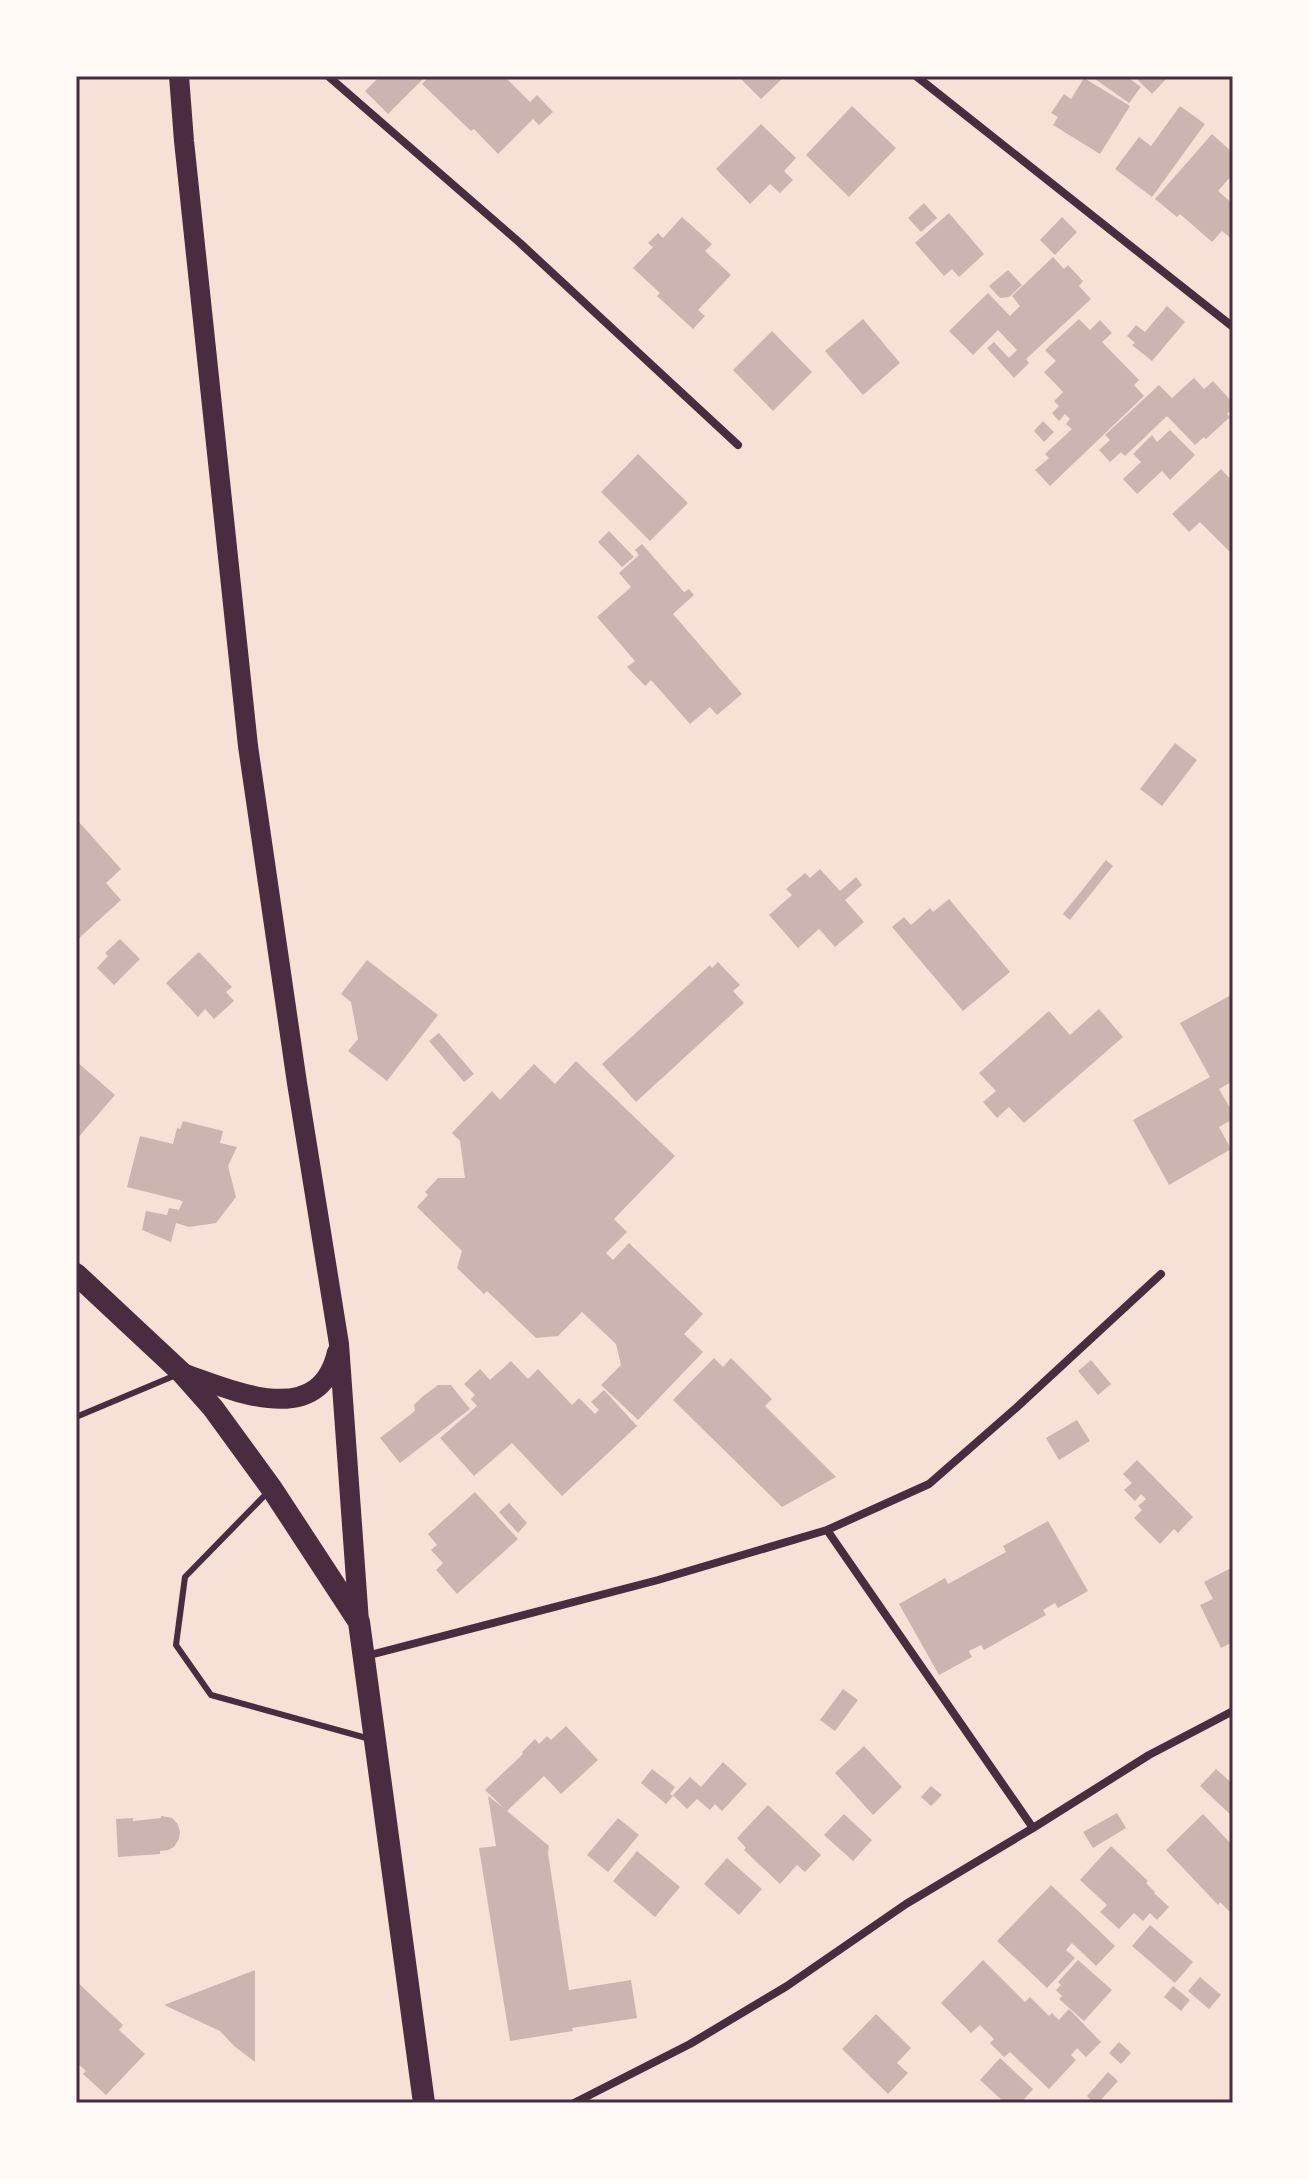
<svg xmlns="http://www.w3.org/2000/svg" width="1309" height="2179" font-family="Karla,sans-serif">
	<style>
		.building { fill: #ccb4b1 }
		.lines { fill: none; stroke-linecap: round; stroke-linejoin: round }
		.service { stroke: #4a2c40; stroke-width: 6 }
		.minor { stroke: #4a2c40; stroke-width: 8 }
		.primary { stroke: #4a2c40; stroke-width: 20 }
		.trunk { stroke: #4a2c40; stroke-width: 22 }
		.neatline { fill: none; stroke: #4a2c40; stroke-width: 3 }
	</style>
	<rect width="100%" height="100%" fill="#f7e1d7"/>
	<path class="building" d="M380 76H426L388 114 365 91Z
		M430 76H462L465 79 468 76H504L530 102 537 95 553 112 539 125 533 119 498 154 474 129 471 131 422 84Z
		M738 76H785L761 99Z
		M1097 76H1126L1141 87 1129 103 1095 79Z
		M1134 76H1165L1167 78 1152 94Z
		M1084 78 1130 106 1100 154 1053 125 1058 117 1051 113 1064 94 1071 99Z
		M852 106 896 148 849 197 806 155Z
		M1180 106 1205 124 1152 197 1115 169 1139 137 1151 146Z
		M761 124 796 158 784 171 793 180 780 193 770 184 750 204 716 169Z
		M1212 134 1233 153V174L1218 191 1233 204V240L1222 231 1212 242 1180 214 1177 217 1155 199Z
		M924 203 937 218 921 232 908 218Z
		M949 213 984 254 959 277 952 269 944 276 915 243Z
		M682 217 712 244 705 251 731 275 698 310 705 316 693 329 657 296 660 293 633 268 653 247 648 243 658 233 663 238Z
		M1062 217 1077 232 1055 255 1040 240Z
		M1053 257 1064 269 1068 265 1083 281 1079 286 1091 299 1026 359 1029 363 1014 378 987 348 994 342 1009 358 1017 350 998 330 973 355 949 331 988 293 1010 316 1020 306 1012 296Z
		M1008 270 1022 285 1009 297 1000 298 989 286Z
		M1167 306 1185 322 1152 361 1132 345 1135 343 1127 336 1136 325 1145 332Z
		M863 319 900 363 863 395 825 351Z
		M1079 319 1090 330 1100 320 1112 333 1102 342 1139 380 1134 385 1144 396 1050 486 1035 470 1049 458 1045 454 1072 429 1066 424 1070 419 1065 414 1059 421 1052 413 1059 406 1054 401 1063 392 1044 372 1056 361 1045 350Z
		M772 331 812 372 773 411 733 370Z
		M1194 378 1204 389 1213 381 1233 403V408L1227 414 1230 417 1206 439 1204 437 1195 445 1167 416 1125 456 1121 452 1110 462 1099 450 1110 440 1105 435 1159 385 1172 398Z
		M1043 421 1054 432 1044 442 1034 431Z
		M1170 430 1195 455 1170 480 1162 471 1137 494 1123 479 1141 462 1133 454 1152 435 1157 442Z
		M638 454 688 503 650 541 601 492Z
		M1221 469 1233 482V555L1200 522 1189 532 1172 514Z
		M609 531 634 557 622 567 598 542Z
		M642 544 684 592 689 589 694 595 673 614 742 694 717 715 710 707 690 724 651 680 645 686 627 667 635 661 597 617 631 587 619 573 639 555 635 550Z
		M1175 743 1197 760 1162 806 1140 789Z
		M78 821 121 869 106 883 121 900 78 939 76 937V823Z
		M1106 860 1113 866 1070 920 1063 914Z
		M820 869 840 891 856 877 862 885 845 900 864 922 835 947 819 929 798 948 769 915 792 895 786 889 805 873 810 878Z
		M949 899 1010 972 963 1011 892 927 904 917 911 925 930 908 933 912Z
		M120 939 140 959 114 985 97 968 108 956 105 953Z
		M199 952 232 987 226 992 234 1001 214 1019 205 1009 198 1017 166 983Z
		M367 960 438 1015 387 1081 348 1051 358 1039 351 1002 341 994Z
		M718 962 740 985 733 991 744 1003 636 1102 602 1064 710 965 712 968Z
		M1233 994V1081L1219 1089 1233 1113V1119L1219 1127 1231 1149 1169 1185 1133 1120 1210 1077 1180 1023Z
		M1099 1009 1123 1037 1024 1123 1009 1107 997 1118 983 1102 996 1091 979 1073 1049 1011 1070 1035Z
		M439 1033 474 1074 464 1082 429 1041Z
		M76 1061 115 1095 76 1140Z
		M576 1061 675 1156 614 1219 627 1232 606 1253 613 1260 629 1243 703 1314 684 1334 703 1352 638 1420 601 1385 621 1365 616 1344 582 1312 558 1336 536 1338 487 1291 484 1294 457 1268 462 1251 417 1207 428 1195 425 1192 438 1178H465L460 1141 452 1133 492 1091 500 1100 534 1064 555 1084Z
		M183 1121 223 1131 220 1143 237 1147 228 1166 236 1197 216 1223 189 1227 176 1223 171 1242 142 1230 146 1211 167 1215 169 1208 179 1210 183 1201 127 1187 140 1136 173 1144 177 1128 180 1129Z
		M714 1358 723 1367 731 1358 772 1399 765 1406 836 1477 782 1507 673 1400Z
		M1091 1360 1111 1384 1098 1395 1078 1371Z
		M511 1361 528 1379 538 1369 572 1405 579 1398 595 1414 599 1410 591 1402 604 1390 637 1426 562 1496 512 1443 474 1476 440 1438 477 1406 471 1399 475 1395 464 1384 480 1369 490 1380Z
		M438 1385H451L470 1409 400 1463 380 1438 415 1411 414 1405 422 1397Z
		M1077 1420 1090 1441 1059 1460 1046 1438Z
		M1137 1460 1193 1517 1178 1533 1174 1529 1160 1544 1134 1518 1142 1510 1138 1506 1146 1499 1141 1494 1135 1501 1124 1490 1132 1483 1123 1474Z
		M475 1492 518 1539 457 1594 436 1570 443 1563 431 1550 437 1545 428 1534Z
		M509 1503 527 1523 518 1533 499 1512Z
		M1048 1521 1088 1591 1058 1608 1055 1603 1043 1610 1046 1615 984 1650 981 1645 969 1651 972 1657 939 1675 899 1604 945 1578 948 1584 1006 1552 1003 1546Z
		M1233 1567V1642L1221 1648 1200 1605 1213 1599 1204 1582Z
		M843 1689 858 1700 835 1731 820 1720Z
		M566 1726 598 1760 561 1794 544 1776 507 1811 549 1846 548 1853 569 1990 631 1980 637 2018 572 2028 573 2031 510 2041 479 1848 496 1846 488 1796 504 1808 485 1790 523 1754 522 1752 535 1739 539 1744 547 1736 551 1740Z
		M864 1746 902 1787 873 1815 835 1773Z
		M723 1762 747 1784 722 1811 715 1804 710 1810 697 1799 687 1809 673 1795 690 1777 701 1787Z
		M652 1769 675 1787 670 1794 673 1796 666 1804 641 1783Z
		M1216 1769 1233 1784V1817L1200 1786Z
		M931 1786 942 1795 931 1806 921 1797Z
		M768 1805 821 1855 805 1872 797 1865 780 1884 744 1850 746 1848 737 1838Z
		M1117 1813 1126 1828 1093 1848 1083 1832Z
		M844 1814 872 1840 853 1861 824 1835Z
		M1203 1814 1233 1846V1915L1220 1902 1218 1905 1166 1850Z
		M161 1816 172 1818 177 1823 180 1831 179 1839 174 1847 168 1850 160 1851V1854L118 1857 116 1819 133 1818V1821L161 1818Z
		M618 1818 639 1835 608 1872 587 1855Z
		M1111 1846 1148 1881 1146 1883 1155 1892 1154 1893 1169 1907 1157 1920 1150 1913 1143 1921 1134 1913 1119 1929 1100 1912 1107 1905 1080 1880Z
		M637 1851 680 1887 655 1917 613 1881Z
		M727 1858 762 1889 739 1915 704 1884Z
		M1051 1885 1115 1946 1096 1966 1072 1943 1066 1950 1075 1958 1047 1988 997 1941Z
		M1150 1925 1193 1962 1175 1983 1132 1946Z
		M983 1960 1025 2002 1030 1997 1049 2016 1052 2013 1059 2020 1069 2009 1101 2042 1086 2057 1077 2048 1071 2055 1076 2060 1049 2089 1010 2052 1004 2057 990 2043 994 2039 980 2025 971 2033 941 2003Z
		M1078 1960 1112 1990 1084 2021 1059 1999 1062 1996 1056 1990 1061 1985 1058 1982Z
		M255 1970V2062L234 2046 220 2031 164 2005Z
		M1200 1977 1221 1995 1209 2009 1188 1991Z
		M76 1981 123 2025 119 2030 145 2054 106 2095 83 2074 86 2071 76 2062Z
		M1173 1986 1190 2000 1181 2011 1164 1997Z
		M876 2014 911 2048 897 2063 908 2073 888 2094 842 2049Z
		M1119 2042 1131 2053 1121 2064 1109 2053Z
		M1000 2058 1033 2089 1021 2103H1005L980 2080Z
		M1108 2072 1118 2081 1098 2103H1094L1087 2096Z"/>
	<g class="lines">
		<path class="service" d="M76 1417 176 1375
			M268 1492 185 1577 176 1645 211 1695 370 1739"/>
		<path class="minor" d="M328 76 520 243 738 445
			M916 76 1233 327
			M827 1530 1033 1828
			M366 1656 658 1580 827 1530 929 1484 1016 1408 1161 1274
			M574 2103 690 2044 787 1986 906 1904 1033 1828 1149 1755 1233 1711"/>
		<path class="primary" d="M179 76 184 141 248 746 297 1083 339 1344 359 1622
			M182 1373C232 1390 319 1431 337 1352"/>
		<path class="trunk" d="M76 1274 182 1373 213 1408 272 1489 359 1622 424 2103"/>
	</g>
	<rect width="1309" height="2179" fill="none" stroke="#fffaf5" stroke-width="156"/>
	<rect x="78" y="78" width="1153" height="2023" class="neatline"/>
</svg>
